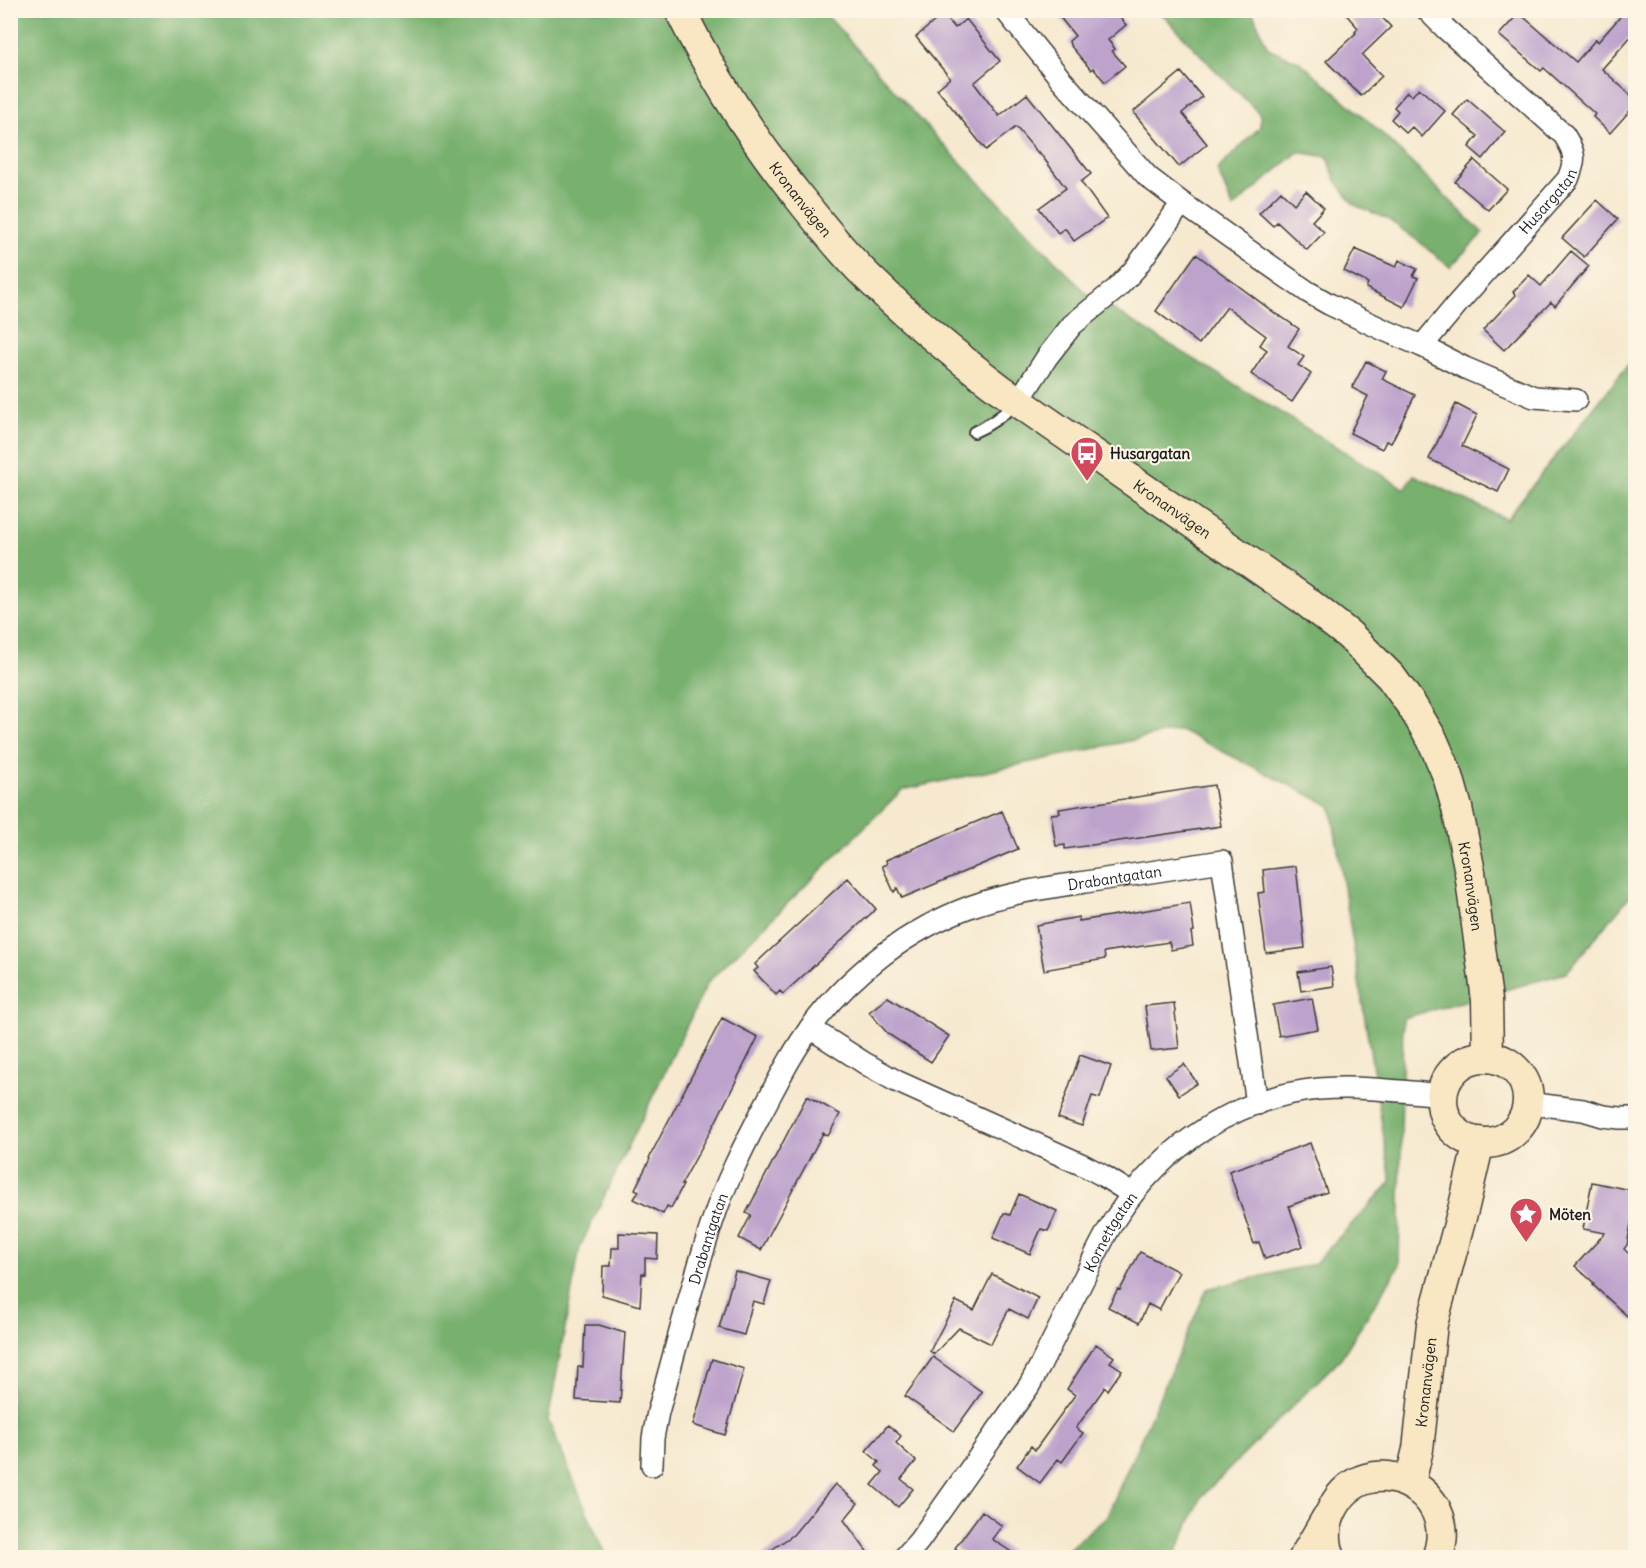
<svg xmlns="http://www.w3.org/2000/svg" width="1646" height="1568" font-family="Delius,sans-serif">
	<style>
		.forest { fill: #78b06e; stroke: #4a6645; stroke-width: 1.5 }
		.building { fill: #bda3cc }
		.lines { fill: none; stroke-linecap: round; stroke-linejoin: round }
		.lane-casing { stroke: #3d3b37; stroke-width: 14 }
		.street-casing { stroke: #3d3b37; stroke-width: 24 }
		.secondary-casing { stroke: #3d3b37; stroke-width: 33 }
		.lane { stroke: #fff; stroke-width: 10 }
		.street { stroke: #fff; stroke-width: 21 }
		.secondary { stroke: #f9e7c3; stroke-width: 30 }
		.labels { text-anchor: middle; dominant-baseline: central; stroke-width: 4.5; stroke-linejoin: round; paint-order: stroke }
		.street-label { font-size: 15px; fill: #1c1c1c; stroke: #fcf5e5 }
		.poi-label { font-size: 15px; font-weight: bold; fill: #1c1c1c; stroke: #fcf5e5; text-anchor: start }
	</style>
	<rect width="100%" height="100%" fill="#fcf5e5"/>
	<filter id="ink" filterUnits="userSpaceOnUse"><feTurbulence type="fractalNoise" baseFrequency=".0167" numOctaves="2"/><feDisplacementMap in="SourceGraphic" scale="12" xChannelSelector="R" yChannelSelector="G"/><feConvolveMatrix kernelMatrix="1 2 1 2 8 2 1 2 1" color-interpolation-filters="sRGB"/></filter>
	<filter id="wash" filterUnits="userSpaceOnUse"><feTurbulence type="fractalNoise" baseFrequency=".008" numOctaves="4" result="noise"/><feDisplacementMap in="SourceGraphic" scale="24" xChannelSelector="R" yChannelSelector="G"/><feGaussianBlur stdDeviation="1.35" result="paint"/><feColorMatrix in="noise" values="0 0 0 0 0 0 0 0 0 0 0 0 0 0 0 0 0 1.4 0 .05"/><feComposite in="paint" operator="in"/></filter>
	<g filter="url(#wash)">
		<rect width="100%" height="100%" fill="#f6e9cf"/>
		<path class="forest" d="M11 11H823L937 138 1086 293 1405 489 1414 475 1506 519 1635 356V890L1566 973 1403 1018 1399 1266 1341 1358 1202 1496 1174 1557H1059L1107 1516 1207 1289 1314 1264 1391 1182 1331 806 1180 730 902 790 708 982 580 1247 548 1420 606 1557 11 1558Z
			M1156 11H1252L1268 48 1300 62 1373 125 1483 233 1450 267 1418 241 1386 218 1354 205 1335 179 1328 157 1298 152 1233 208 1217 170 1260 127V114L1213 68 1165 17Z"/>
		<g id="blocks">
			<path class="building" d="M1054 10H1114L1126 25 1108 40 1115 49 1112 51 1125 66 1105 82 1093 68 1091 70 1070 45 1069 41 1075 36Z
				M1342 10H1375L1391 27 1362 55 1382 76 1361 96 1326 61 1356 33 1355 32 1358 28Z
				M1626 10H1635V32L1602 69 1635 99V105L1610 133 1593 117 1595 114 1544 68 1541 71 1499 35 1519 13 1576 62 1596 39 1598 42Z
				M943 14 955 28 966 19 1000 61 974 83 999 116 1027 94 1091 174 1081 182 1107 218 1074 241 1065 228 1058 233 1039 208 1066 188 1039 152 1038 153 1016 127 986 150 937 89 950 78 916 37Z
				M1181 72 1202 97 1182 113 1207 144 1179 167 1133 112Z
				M1419 88 1445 111 1422 137 1412 127 1406 133 1391 119 1398 111 1394 107 1407 92 1412 96Z
				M1467 99 1505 132 1483 159 1469 147 1478 136 1453 115Z
				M1474 160 1507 189 1488 210 1455 182Z
				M1281 191 1294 204 1306 191 1324 208 1312 221 1324 232 1307 250 1277 222 1273 226 1259 213Z
				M1597 200 1618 219 1584 257 1562 238Z
				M1355 249 1396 267 1399 260 1417 269 1413 276 1418 278 1404 307 1366 288 1368 283 1344 271Z
				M1571 251 1589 266 1555 306 1551 302 1504 350 1483 330 1516 295 1513 292 1529 275 1541 286Z
				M1196 254 1280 317V316L1299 329 1288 346 1304 357 1298 365 1311 374 1292 402 1251 374 1267 350 1260 345 1266 336 1227 307 1199 344 1156 311Z
				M1366 361 1386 371 1382 379 1415 395 1391 443 1386 441 1382 449 1350 433 1368 396 1352 388Z
				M1456 404 1477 415 1462 446 1509 469 1498 492 1429 459Z
				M1214 785 1221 826 1065 849V845L1056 846 1051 814 1060 813 1059 809Z
				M1002 811 1018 849 902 898 897 888 894 892 882 866 887 864 886 860Z
				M1296 866 1305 948 1266 953 1258 893 1265 892 1263 870Z
				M848 878 876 909 783 994 780 991 776 995 754 971 758 968 755 964Z
				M1190 903 1194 931 1191 932 1193 946 1171 950 1169 942 1104 952 1105 959 1044 970 1036 925 1079 917V921Z
				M1331 967 1334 986 1301 991 1298 972Z
				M888 997 949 1036 931 1062 888 1034 869 1012Z
				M1312 998 1318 1029 1279 1036 1273 1005Z
				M1174 1003 1179 1048 1151 1051 1145 1006Z
				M722 1018 758 1037 716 1121 681 1185H683L671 1208 667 1206 663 1214 634 1199 639 1191 635 1189 650 1159 649 1158Z
				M1080 1055 1111 1066 1100 1098 1092 1096 1082 1126 1058 1118Z
				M1184 1064 1197 1083 1179 1095 1166 1076Z
				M807 1096 840 1114 828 1136 823 1133 761 1250 739 1238 751 1215 746 1213Z
				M1310 1143 1327 1192 1289 1206 1303 1246 1265 1259 1259 1242 1254 1244 1229 1171Z
				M1592 1182 1635 1191V1204L1627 1245 1624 1249 1635 1260V1323L1593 1285 1594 1283 1575 1266 1605 1233 1583 1229Z
				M1019 1194 1057 1211 1048 1231 1041 1229 1030 1254 993 1238 1004 1213 1010 1215Z
				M619 1233 658 1235 657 1259 645 1258V1274L642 1273 640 1306 602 1295 603 1266H611L612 1248H619Z
				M1140 1252 1179 1272 1159 1310 1148 1304 1139 1323 1108 1307 1118 1289 1120 1290Z
				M735 1271 771 1281 764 1304 753 1301 744 1335 719 1328Z
				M992 1274 1038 1298 1028 1319 1009 1309 991 1344 959 1328 934 1354 930 1351 956 1301 974 1310Z
				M585 1325H599L625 1333 620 1403 576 1400 578 1367H583Z
				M1096 1344 1114 1357 1110 1362 1122 1370 1108 1390 1105 1387 1076 1428 1083 1433 1062 1462 1058 1459 1040 1483 1017 1466 1031 1446 1035 1450 1075 1395 1067 1389Z
				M933 1357 982 1392 954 1431 905 1396Z
				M712 1359 744 1369 725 1435 693 1425Z
				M888 1425 901 1436 896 1443 916 1461 901 1479 913 1489 898 1507 872 1485 883 1472 876 1466 879 1462 866 1451Z
				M835 1484 858 1503 844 1520 871 1557H761L793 1535Z
				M982 1511 1002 1526 992 1539 1019 1557H968L955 1548Z"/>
		</g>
	</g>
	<g filter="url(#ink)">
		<use href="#blocks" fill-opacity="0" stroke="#3d3b37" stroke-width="1.5"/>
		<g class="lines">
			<defs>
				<path id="lane" d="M974 432C990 425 1002 416 1015 404"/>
				<g id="street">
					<path d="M1005 10 1060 78 1148 177 1182 203 1255 255 1308 292 1329 304 1384 330 1422 346 1465 368 1534 397 1576 400"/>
					<path id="s1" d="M1422 346 1458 303 1568 179C1576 159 1576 154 1564 135L1446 29 1427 10"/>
					<path d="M1018 402 1047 357 1072 325 1116 289 1135 269 1182 203"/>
					<path d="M810 1028 866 1064 896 1081 1083 1165 1102 1175 1132 1194"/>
					<path d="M1527 1103 1583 1110 1603 1116 1620 1118H1636"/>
					<path id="s2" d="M652 1465 653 1438 658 1412C676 1348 692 1283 713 1220 725 1183 743 1148 761 1113 777 1083 791 1054 811 1027 851 973 909 929 972 906 1011 892 1051 887 1092 881 1135 874 1179 868 1222 861L1257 1104"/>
					<path id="s3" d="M904 1558 919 1541 1029 1386 1040 1366C1055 1336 1070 1306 1085 1276 1095 1256 1104 1235 1117 1216 1162 1147 1236 1097 1319 1089 1360 1086 1401 1091 1442 1095"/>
				</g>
				<g id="secondary">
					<path id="s4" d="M680 10C714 80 756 144 805 205 827 232 849 260 875 284 914 322 956 356 1000 389L1303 599 1349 635 1391 677 1412 706 1432 739 1448 776 1457 808 1470 872 1487 1000 1488 1057"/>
					<circle cx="1485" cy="1100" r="43"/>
					<path id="s5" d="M1410 1483 1418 1449 1432 1324 1464 1206 1479 1142"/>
					<path d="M1304 1558 1327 1518"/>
					<path d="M1330 1558C1324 1540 1324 1525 1333 1508 1366 1443 1464 1489 1437 1558"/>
				</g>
			</defs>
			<use href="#lane" class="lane-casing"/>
			<use href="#street" class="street-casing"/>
			<use href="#secondary" class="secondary-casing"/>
			<use href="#lane" class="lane"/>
			<use href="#street" class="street"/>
			<use href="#secondary" class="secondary"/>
		</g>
	</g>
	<defs>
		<symbol id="bus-pin" viewBox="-11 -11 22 30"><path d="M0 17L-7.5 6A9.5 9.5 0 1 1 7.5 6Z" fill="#d1495b" stroke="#fcf5e5"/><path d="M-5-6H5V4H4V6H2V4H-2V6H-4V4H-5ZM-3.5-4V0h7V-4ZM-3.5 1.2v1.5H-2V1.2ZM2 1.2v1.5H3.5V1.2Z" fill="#fff"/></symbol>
		<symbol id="sight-pin" viewBox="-11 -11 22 30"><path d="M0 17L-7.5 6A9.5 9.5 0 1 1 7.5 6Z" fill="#d1495b" stroke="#fcf5e5"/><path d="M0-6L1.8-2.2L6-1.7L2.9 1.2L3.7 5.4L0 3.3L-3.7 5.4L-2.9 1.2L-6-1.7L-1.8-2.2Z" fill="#fff"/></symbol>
	</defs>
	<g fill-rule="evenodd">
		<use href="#bus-pin" x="1068" y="434" width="38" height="52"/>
		<use href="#sight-pin" x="1507" y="1195" width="38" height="52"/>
	</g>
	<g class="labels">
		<g class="street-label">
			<text stroke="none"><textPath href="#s4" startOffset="225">Kronanvägen</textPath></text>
			<text stroke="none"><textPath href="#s1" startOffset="192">Husargatan</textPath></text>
			<text stroke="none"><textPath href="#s4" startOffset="711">Kronanvägen</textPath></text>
			<text stroke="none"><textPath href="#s2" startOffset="820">Drabantgatan</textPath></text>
			<text stroke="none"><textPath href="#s4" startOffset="1215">Kronanvägen</textPath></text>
			<text stroke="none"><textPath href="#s3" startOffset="387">Kornettgatan</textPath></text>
			<text stroke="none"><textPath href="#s2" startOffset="234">Drabantgatan</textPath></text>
			<text stroke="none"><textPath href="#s5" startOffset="102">Kronanvägen</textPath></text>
		</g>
		<g class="poi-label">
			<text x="1110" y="453">Husargatan</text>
			<text x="1549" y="1214">Möten</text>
		</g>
	</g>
	<rect width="1646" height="1568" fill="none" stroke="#fcf5e5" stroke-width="36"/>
</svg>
